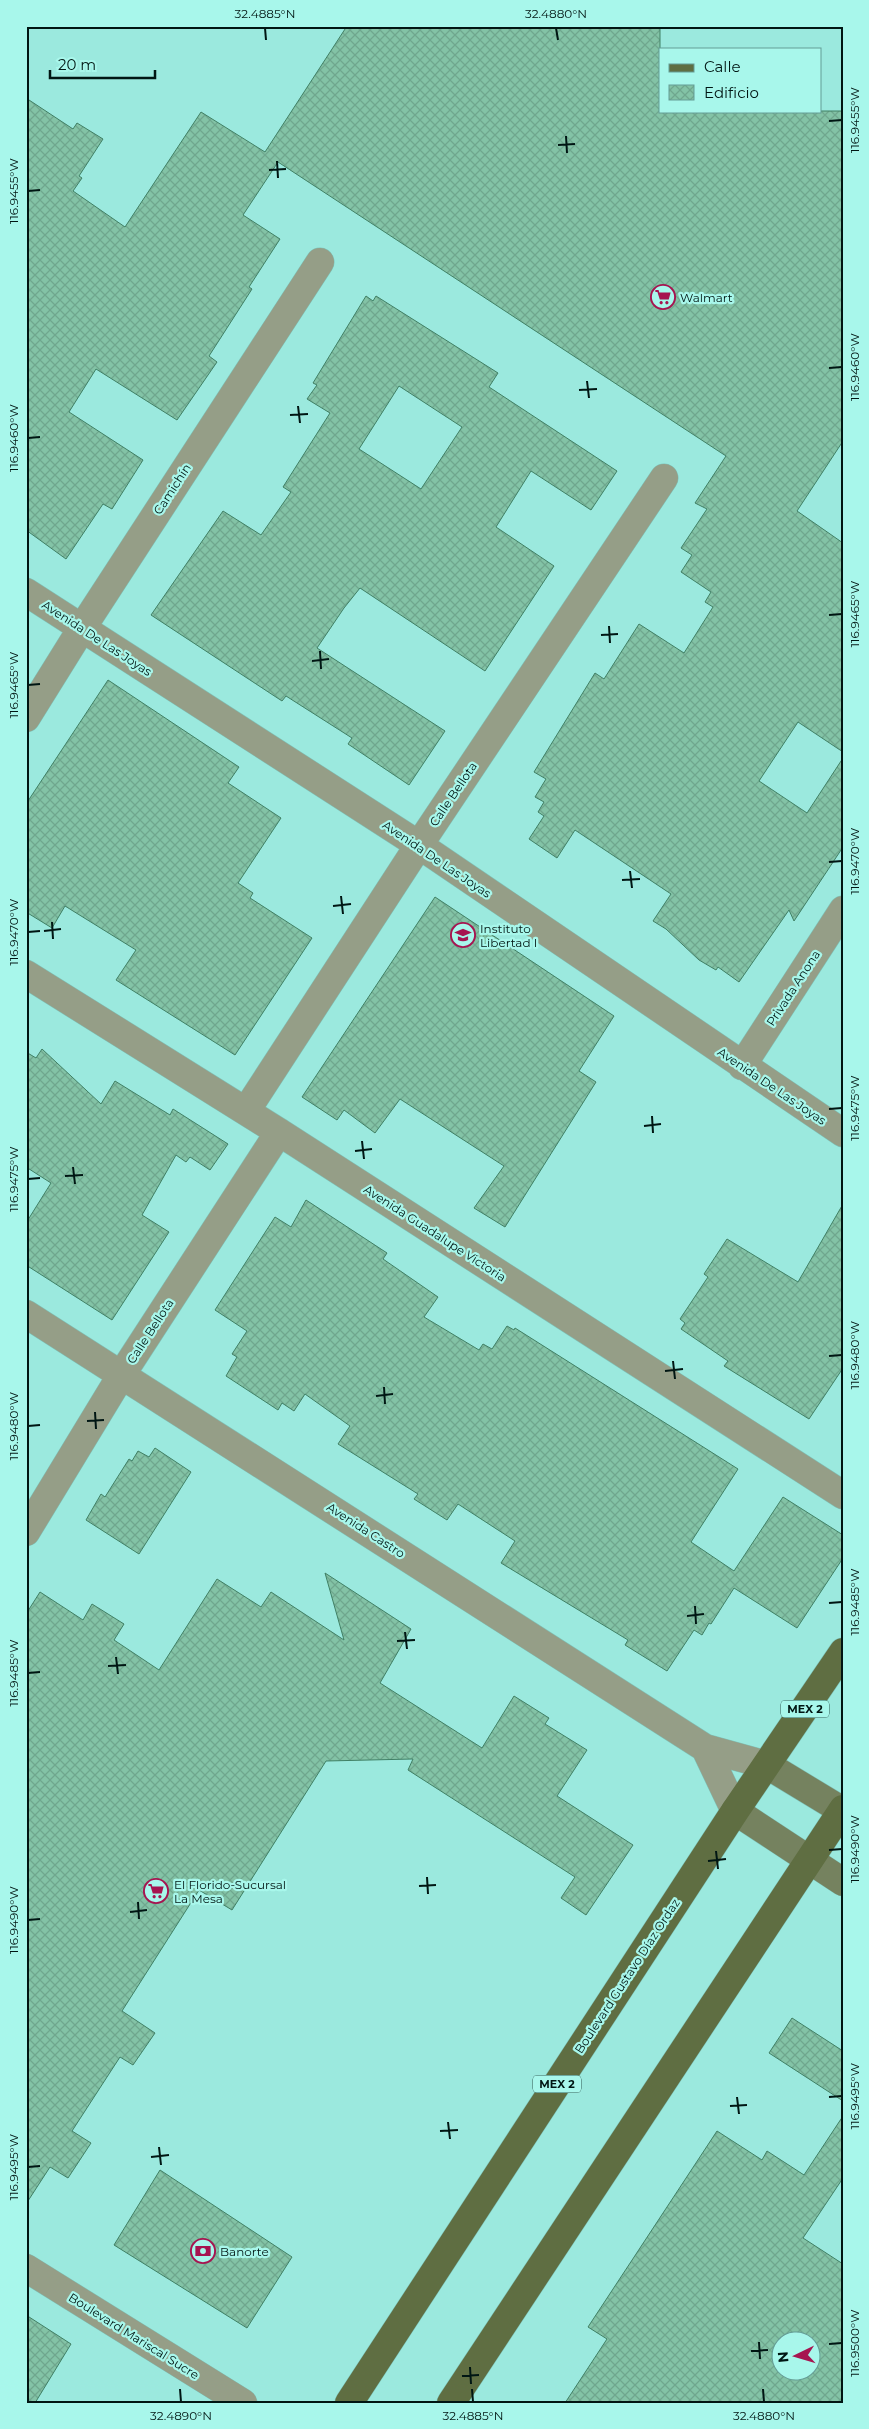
<svg xmlns="http://www.w3.org/2000/svg" width="869" height="2429" font-family="Montserrat,sans-serif">
	<style>
		.building { fill: url(#building-cross-hatch); stroke: #408065; fill-rule: evenodd }
		.lines { fill: none; stroke-linecap: round; stroke-linejoin: round }
		.street-casing { stroke: #7fc3b9; stroke-width: 29 }
		.secondary-casing { stroke: #7fc3b9; stroke-width: 29 }
		.primary-casing { stroke: #7fc3b9; stroke-width: 29 }
		.street { stroke: #959e87; stroke-width: 28 }
		.secondary { stroke: #75825f; stroke-width: 28 }
		.primary { stroke: #5f6e42; stroke-width: 28 }
		.ticks { fill: none; stroke: #001613; stroke-width: 2 }
		.labels { text-anchor: middle; dominant-baseline: central; stroke-width: 4.5; stroke-linejoin: round; paint-order: stroke }
		.shield { fill: #a8f7eb; stroke: #325a54; stroke-width: 1 }
		.shield-label { font-size: 11px; font-weight: bold; fill: #001613 }
		.poi-label { font-size: 12px; fill: #001613; stroke: #a8f7eb; text-anchor: start }
		.street-label { font-size: 12px; fill: #001613; stroke: #a8f7eb }
		.neatline { fill: none; stroke: #001613; stroke-width: 2 }
		.ticks-label { font-size: 12px; text-anchor: middle; fill: #001613 }
	</style>
	<defs>
		<pattern id="building-cross-hatch" width="8" height="8" patternUnits="userSpaceOnUse" patternTransform="scale(1.25)"><rect width="8" height="8" fill="#83c3a6"/><path d="M0 0l8 8M0 8l8-8" fill="none" stroke="#6fa78e"/></pattern>
	</defs>
	<rect width="100%" height="100%" fill="#9be9de"/>
	<path class="building" d="M347 26H660V111H843V441L797 511 843 543V752L798 722 759 781 807 813 843 758V847L794 921 789 910 739 982 718 967 716 970 699 960 666 929 653 921 671 894 575 830 557 858 529 839 544 816 538 812 544 802 535 797 546 779 534 772 595 673 604 679 639 624 684 653 713 607 705 602 711 592 681 572 692 555 681 548 707 509 695 503 726 456 278 162 243 215 280 239 249 287 252 289 209 356 217 362 177 420 96 369 69 412 143 460 112 509 103 504 66 559 26 530V98L73 129 77 123 103 139 79 176 82 178 73 191 125 227 201 112 265 152Z
		M366 296 373 301 376 296 498 373 489 387 617 471 591 510 531 471 496 527 554 566 485 671 360 588 344 608 317 648 445 731 409 785 348 744 352 738 286 696 282 701 151 615 223 511 261 535 291 492 283 487 330 413 307 399 317 385 313 383ZM399 386 462 427 421 489 359 449Z
		M108 680 239 767 228 783 281 818 238 883 253 893 250 898 312 938 235 1055 116 980 136 950 65 906 52 928 26 912V804Z
		M435 897 614 1016 579 1071 596 1082 505 1227 474 1208 504 1166 400 1099 375 1133 344 1110 337 1120 302 1097Z
		M42 1049 101 1104 115 1081 170 1115 173 1109 228 1144 210 1170 190 1157 186 1162 176 1155 142 1215 169 1232 112 1320 26 1265V1223L51 1183 26 1167V1052L36 1058Z
		M306 1200 387 1253 383 1259 438 1297 424 1317 479 1350 483 1344 492 1349 507 1326 514 1330 515 1328 738 1469 691 1542 734 1571 783 1497 843 1535V1558L797 1628 734 1588 711 1624 709 1623 702 1635 694 1630 667 1671 625 1645 628 1640 501 1563 515 1541 458 1504 447 1520 414 1499 418 1494 338 1444 350 1426 305 1394 294 1411 282 1403 278 1410 226 1376 237 1357 232 1354 247 1331 215 1310 275 1217 291 1227Z
		M843 1204V1368L809 1419 724 1366 728 1361 681 1329 685 1323 680 1319 708 1277 704 1274 727 1239 798 1282Z
		M155 1448 191 1472 139 1554 86 1520 101 1494 105 1497 129 1459 132 1461 138 1451 149 1457Z
		M325 1573 411 1629 380 1683 482 1748 514 1696 549 1718 545 1724 587 1750 557 1796 633 1845 586 1915 561 1898 575 1877 408 1770 413 1759 326 1761 232 1910 199 1890 122 2011 155 2033 133 2065 120 2057 72 2131 91 2143 68 2178 50 2167 26 2204V1614L40 1592 83 1620 92 1604 124 1624 114 1640 159 1670 217 1579 261 1607 271 1592 344 1640Z
		M792 2018 843 2051V2101L769 2053Z
		M843 2116V2178L803 2238 843 2264V2403H565L607 2339 588 2327 717 2131 762 2160 767 2151 804 2175ZM782 2342H812V2372H782Z
		M160 2170 292 2257 247 2328 114 2245Z
		M26 2315 71 2344 35 2403H26Z"/>
	<g class="lines">
		<defs>
			<path id="street" d="M26 592 419 845 843 1133
				M26 718 82 628 320 262
				M26 974 279 1132 843 1495
				M742 1066 843 910
				M246 1111 419 845 664 478
				M26 1314 705 1748 767 1765
				M26 1532 122 1374 279 1132
				M705 1748 735 1811
				M26 2268 243 2403"/>
			<path id="secondary" d="M767 1765 843 1811
				M735 1811 843 1882"/>
			<path id="primary" d="M349 2403 735 1811 843 1652
				M451 2403 843 1809"/>
		</defs>
		<use href="#street" class="street-casing"/>
		<use href="#secondary" class="secondary-casing"/>
		<use href="#primary" class="primary-casing"/>
		<use href="#street" class="street"/>
		<use href="#secondary" class="secondary"/>
		<use href="#primary" class="primary"/>
	</g>
	<path class="ticks" d="M265 28 266 40M556 28 558 40M829 121 842 120M566 136 567 153M558 145 575 144M277 161 278 178M269 170 286 169M28 191 40 190M829 368 842 367M587 381 589 398M579 390 597 389M298 406 300 423M290 415 308 414M28 438 40 437M829 615 842 614M609 626 610 643M601 635 618 634M320 651 321 669M312 661 329 659M28 685 40 684M829 862 842 861M630 871 632 888M622 880 640 879M341 896 343 914M333 906 351 904M52 922 53 939M44 931 61 929M28 932 40 931M829 1109 842 1108M652 1116 653 1133M644 1126 661 1124M362 1141 364 1159M355 1151 372 1149M73 1167 75 1184M65 1176 83 1175M28 1179 40 1178M829 1356 842 1355M673 1361 675 1379M665 1371 683 1369M384 1387 385 1404M376 1396 393 1394M95 1412 96 1429M87 1421 104 1420M28 1426 40 1425M829 1603 842 1602M695 1606 696 1624M687 1616 704 1614M405 1632 407 1649M397 1641 415 1640M116 1657 118 1674M108 1666 126 1665M28 1673 40 1672M829 1850 842 1849M716 1851 718 1869M708 1861 726 1859M427 1877 428 1894M419 1886 436 1885M138 1902 139 1919M130 1912 147 1910M28 1920 40 1919M737 2097 739 2114M829 2097 842 2096M730 2106 747 2105M448 2122 450 2139M440 2131 458 2130M159 2147 161 2165M151 2157 169 2155M28 2167 40 2166M759 2342 760 2359M829 2344 842 2343M751 2351 768 2350M470 2367 471 2384M462 2376 479 2375M180 2389 181 2402M472 2389 473 2402M763 2389 764 2402"/>
	<defs>
		<symbol id="supermarket-ring" viewBox="-11 -11 22 22"><circle r="9.5" fill="#a8f7eb" stroke="#a61450" stroke-width="1.5"/><path d="M-6-5.5h2.5l.6 2H6L4.5 2H-2.5L-4.4-4H-6ZM-1.5 3.2a1.3 1.3 0 1 0 .1 0ZM3 3.2a1.3 1.3 0 1 0 .1 0Z" fill="#a61450"/></symbol>
		<symbol id="school-ring" viewBox="-11 -11 22 22"><circle r="9.5" fill="#a8f7eb" stroke="#a61450" stroke-width="1.5"/><path d="M0-5L7-2L0 1L-7-2ZM-4 1L0 2.5L4 1V4Q0 6-4 4Z" fill="#a61450"/></symbol>
		<symbol id="bank-ring" viewBox="-11 -11 22 22"><circle r="9.5" fill="#a8f7eb" stroke="#a61450" stroke-width="1.5"/><path d="M-6-4H6V4H-6ZM0-2.3a2.3 2.3 0 1 0 0 4.6a2.3 2.3 0 1 0 0-4.6Z" fill="#a61450"/></symbol>
	</defs>
	<g fill-rule="evenodd">
		<use href="#supermarket-ring" x="649" y="283" width="28" height="28"/>
		<use href="#school-ring" x="449" y="921" width="28" height="28"/>
		<use href="#supermarket-ring" x="142" y="1877" width="28" height="28"/>
		<use href="#bank-ring" x="189" y="2237" width="28" height="28"/>
	</g>
	<g class="labels">
		<g class="shield">
			<rect x="781" y="1700.5" width="48" height="17" rx="4"/>
			<rect x="533" y="2075.5" width="48" height="17" rx="4"/>
		</g>
		<g class="shield-label">
			<text x="805" y="1709">MEX 2</text>
			<text x="557" y="2084">MEX 2</text>
		</g>
		<g class="poi-label">
			<text x="680" y="297">Walmart</text>
			<text x="480" y="928">Instituto<tspan x="480" dy="14">Libertad I</tspan></text>
			<text x="174" y="1884">El Florido-Sucursal<tspan x="174" dy="14">La Mesa</tspan></text>
			<text x="220" y="2251">Banorte</text>
		</g>
		<g class="street-label">
			<text transform="translate(172 489) rotate(-57)">Camichín</text>
			<text transform="translate(97 638) rotate(33)">Avenida De Las Joyas</text>
			<text transform="translate(453 794) rotate(-56)">Calle Bellota</text>
			<text transform="translate(437 859) rotate(34)">Avenida De Las Joyas</text>
			<text transform="translate(793 988) rotate(-57)">Privada Anona</text>
			<text transform="translate(772 1086) rotate(34)">Avenida De Las Joyas</text>
			<text transform="translate(435 1233) rotate(33)">Avenida Guadalupe Victoria</text>
			<text transform="translate(150 1331) rotate(-57)">Calle Bellota</text>
			<text transform="translate(366 1530) rotate(33)">Avenida Castro</text>
			<text transform="translate(627 1976) rotate(-57)">Boulevard Gustavo Díaz Ordaz</text>
			<text transform="translate(134 2336) rotate(32)">Boulevard Mariscal Sucre</text>
		</g>
	</g>
	<rect width="869" height="2429" fill="none" stroke="#a8f7eb" stroke-width="55"/>
	<rect x="659" y="48" width="162" height="65" fill="#a8f7eb" stroke="#659d95"/>
	<rect x="669" y="64" width="25" height="8" fill="#5f6e42" stroke="#659d95"/>
	<text x="704" y="72" font-size="15" fill="#001613">Calle</text>
	<rect x="669" y="85" width="25" height="15" fill="url(#building-cross-hatch)" stroke="#659d95"/>
	<text x="704" y="98" font-size="15" fill="#001613">Edificio</text>
	<g transform="translate(796 2356) rotate(265)"><circle r="24" fill="#a8f7eb" stroke="#659d95"/>
	<path d="M0-4L9 19L0 12L-9 19Z" fill="#a61450"/>
	<text y="-8" font-size="14" font-weight="bold" text-anchor="middle" fill="#001613">N</text>
	</g>
	<path d="M50 70v8h105v-8" fill="none" stroke="#001613" stroke-width="2.5"/>
	<text x="58" y="70" font-size="15" fill="#001613" stroke="#a8f7eb" stroke-width="4" paint-order="stroke">20 m</text>
	<rect x="28" y="28" width="814" height="2374" class="neatline"/>
	<g class="ticks-label">
		<text x="265" y="18">32.4885°N</text>
		<text x="556" y="18">32.4880°N</text>
		<text transform="translate(855 120) rotate(-90)" y="4">116.9455°W</text>
		<text transform="translate(14 191) rotate(-90)" y="4">116.9455°W</text>
		<text transform="translate(855 367) rotate(-90)" y="4">116.9460°W</text>
		<text transform="translate(14 438) rotate(-90)" y="4">116.9460°W</text>
		<text transform="translate(855 614) rotate(-90)" y="4">116.9465°W</text>
		<text transform="translate(14 685) rotate(-90)" y="4">116.9465°W</text>
		<text transform="translate(855 861) rotate(-90)" y="4">116.9470°W</text>
		<text transform="translate(14 932) rotate(-90)" y="4">116.9470°W</text>
		<text transform="translate(855 1108) rotate(-90)" y="4">116.9475°W</text>
		<text transform="translate(14 1179) rotate(-90)" y="4">116.9475°W</text>
		<text transform="translate(855 1355) rotate(-90)" y="4">116.9480°W</text>
		<text transform="translate(14 1426) rotate(-90)" y="4">116.9480°W</text>
		<text transform="translate(855 1602) rotate(-90)" y="4">116.9485°W</text>
		<text transform="translate(14 1673) rotate(-90)" y="4">116.9485°W</text>
		<text transform="translate(855 1849) rotate(-90)" y="4">116.9490°W</text>
		<text transform="translate(14 1920) rotate(-90)" y="4">116.9490°W</text>
		<text transform="translate(855 2096) rotate(-90)" y="4">116.9495°W</text>
		<text transform="translate(14 2167) rotate(-90)" y="4">116.9495°W</text>
		<text transform="translate(855 2343) rotate(-90)" y="4">116.9500°W</text>
		<text x="181" y="2420">32.4890°N</text>
		<text x="473" y="2420">32.4885°N</text>
		<text x="764" y="2420">32.4880°N</text>
	</g>
</svg>
